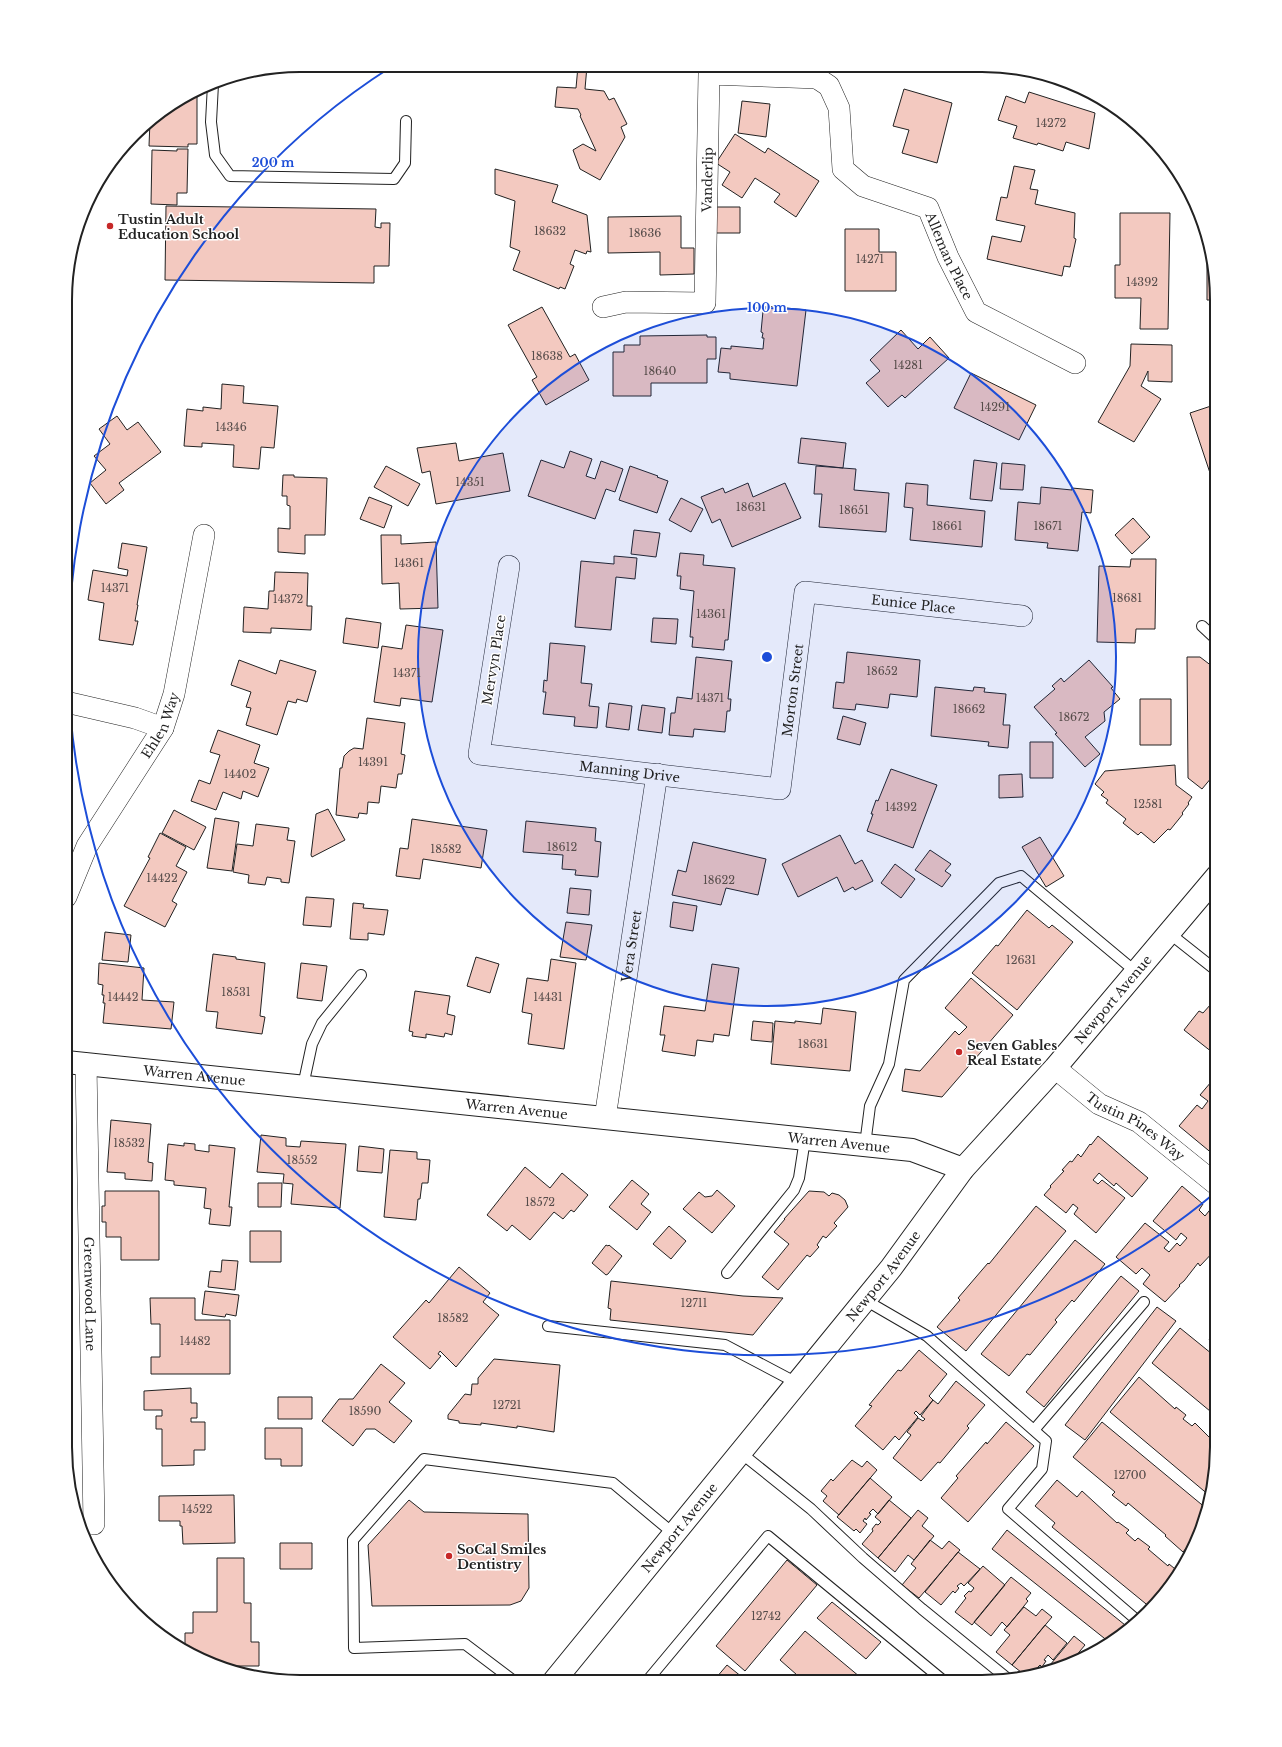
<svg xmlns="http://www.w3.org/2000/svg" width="1282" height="1747" font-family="'Libre Baskerville',serif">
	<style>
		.building { fill: #f3c9c0; stroke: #222 }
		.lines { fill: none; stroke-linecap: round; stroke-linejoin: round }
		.lane-casing { stroke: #222; stroke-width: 12 }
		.street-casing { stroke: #222; stroke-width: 22 }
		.secondary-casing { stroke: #222; stroke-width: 24 }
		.primary-casing { stroke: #222; stroke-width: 24 }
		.lane { stroke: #fff; stroke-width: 10 }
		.street { stroke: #fff; stroke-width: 21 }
		.secondary { stroke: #fff; stroke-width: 22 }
		.primary { stroke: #fff; stroke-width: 22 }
		.ring { fill: none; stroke: #1d4ed8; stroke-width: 2 }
		.poi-dot { fill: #c62828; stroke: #fff; stroke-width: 1.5 }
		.labels { text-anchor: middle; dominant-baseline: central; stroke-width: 3; stroke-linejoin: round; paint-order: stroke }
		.number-label { font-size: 11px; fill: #564c4a }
		.street-label { font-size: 13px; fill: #222; stroke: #fff }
		.poi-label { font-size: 13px; font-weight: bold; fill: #222; stroke: #fff; text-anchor: start }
		.rim { fill: none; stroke: #222; stroke-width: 2 }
		.centre { fill: #1d4ed8; stroke: #fff; stroke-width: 2 }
		.ring-label { font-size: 12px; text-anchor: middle; font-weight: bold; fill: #1d4ed8; stroke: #fff; stroke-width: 3; stroke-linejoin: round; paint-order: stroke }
	</style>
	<rect width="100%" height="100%" fill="#fff"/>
	<path class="building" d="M578 66H587L585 89 604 91 609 100 614 98 627 124 621 127 625 137 600 180 580 169 573 150 583 144 596 151 580 116 581 115 578 109 555 107 557 87 576 88Z
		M904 89 952 103 937 163 902 153 909 130 893 126Z
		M1029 92 1095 113 1089 149 1066 142 1063 151 1038 143 1037 145 1013 138 1017 126 998 120 1006 96 1025 103Z
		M197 93V144H188V147L149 146 150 121Z
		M742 101 770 104 766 137 738 133Z
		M735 134 765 153 768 148 819 181 796 217 774 202 780 194 755 178 742 198 722 185 730 172 716 163Z
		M177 149H188L187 193H177V205L151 204 152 150 177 151Z
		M1014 166 1035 170 1030 189 1038 190 1035 204 1075 213 1074 238 1076 239 1070 267 1064 266 1062 276 987 259 992 236 1021 242 1025 226 996 220 1001 197 1007 198Z
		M495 169 558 185 552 202 587 215 591 252 587 251 586 254 575 250 570 264 574 266 565 289 560 287 559 289 513 270 520 251 510 247 515 201 495 194Z
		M166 206 376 209 375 227 381 228V223H390L389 266H374V283L165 280Z
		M716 207H740V233H716Z
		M1120 213H1170L1168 329H1140L1141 298H1115V265H1120Z
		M681 216V248H694V274L660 275V252L608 253V217Z
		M845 229H879V252H896V291H845Z
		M1207 234 1209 239 1217 300H1207Z
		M766 306 806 310 797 386 730 379V373L718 372 721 348 731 349V346L763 349 764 338H762L763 333 761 332 763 311H765Z
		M542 307 570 357 575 354 589 380 546 405 532 380 537 377 508 325Z
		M1210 324H1217V380H1211Z
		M901 330 918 349 930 337 949 358 905 398 902 395 888 407 866 383 880 371 870 360Z
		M707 335V337H716V359H707V383H651V396H613V352H624V345H640V336Z
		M1131 344 1172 345V382L1148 381V371L1141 386 1161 399 1134 442 1098 422 1130 366Z
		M971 373 1036 405 1019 440 954 408Z
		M222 384 244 386 243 403 278 406 274 448 261 447 259 469 233 467 234 445 202 443V447L184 446 187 409 203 411V407L221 409Z
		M1217 404V481L1213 482 1190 413Z
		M117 416 127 430 138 422 161 452 119 483 124 490 106 504 90 483 106 470 94 456 110 444 99 429Z
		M801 438 846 443 843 468 798 463Z
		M456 443 459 461 503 453 510 491 436 504 430 471 422 473 417 448Z
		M570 451 592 459 586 476 595 479 601 461 623 469 615 492 606 489 595 519 528 496 541 460 564 468Z
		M974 460 997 463 992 501 970 499Z
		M1002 463 1025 465 1023 490 1000 489Z
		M386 466 420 484 408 506 374 487Z
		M630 466 658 476 657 477 668 481 657 513 619 500Z
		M816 466 856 469 854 490 889 493 886 532 819 527 822 494H814Z
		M283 475H294V477L327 478 325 535H305V554L278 552V528L290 529V506L287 505V496H282Z
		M748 483 753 497 785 483 801 518 732 547 720 519 712 523 701 497 723 488 725 493Z
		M906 483 928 485 927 505 985 511 982 547 910 540 913 508 904 507Z
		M1041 487 1072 490V488L1093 490 1091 513 1082 512 1078 551 1047 548 1048 543 1015 540 1018 502 1040 504Z
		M369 497 392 506 384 528 360 519Z
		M681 498 703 509 691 532 669 520Z
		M1133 518 1150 537 1132 554 1115 535Z
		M634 530 660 533 656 557 631 554Z
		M381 535H401V544L436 542 438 608 400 609 399 583 382 584Z
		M122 543 147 547 137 605H138L135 621H138L133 645 99 640 104 603 88 600 93 570 127 576 128 570 118 568Z
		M680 553 704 555 703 565 735 568 728 640H725L724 650 692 647 693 637H690L694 591 680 589 681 576H677Z
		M614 556 637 558 635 579 616 577 611 630 575 627 581 561 614 564Z
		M1131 559H1156L1155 629H1136L1135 643 1097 642 1099 566 1130 567Z
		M275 572 308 573 307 606H312L311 630 271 628V633L243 632 244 607 268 609 269 591H274Z
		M346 618 381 623 378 648 343 643Z
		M653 618 678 619 676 644 651 642Z
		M406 625 443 630 432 702 401 698 400 706 374 702 382 646 402 649Z
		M550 643 585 646 581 683 592 684 589 706 599 707 597 728 574 726 575 717 543 714 546 692H543L544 680 547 681Z
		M847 652 920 660 917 697 890 694 888 708 856 704 855 710 833 708 836 682 844 683Z
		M696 657 732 661 728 699H731L730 711H727L725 732 694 729 693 737 669 735 671 713H675L677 697 692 699Z
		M1187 657H1200L1217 670V771L1202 789 1188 778Z
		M239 660 276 674 280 660 316 671 307 702 297 699 296 703 288 701 277 735 246 725 251 708 246 707 251 692 231 685Z
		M1089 660 1113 687 1111 688 1120 699 1104 712 1105 721 1085 737 1100 754 1085 767 1055 734 1057 733 1034 707 1055 689 1052 686 1061 678 1064 682Z
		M935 687 973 691 974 687 985 688 984 692 1006 694 1003 725H1010L1008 748 988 746 989 742 931 736Z
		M1140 699H1171V745H1140Z
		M609 703 632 706 629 730 606 727Z
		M642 705 665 708 662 733 638 730Z
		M843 716 866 723 860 745 837 739Z
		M367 718 405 723 401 754 405 755 402 774H398L396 788 381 786 379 803 368 802 367 814 359 813 358 818 336 815 340 768H342L344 756 349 751 354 748 363 749Z
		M218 730 260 745 254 763 269 768 258 797 243 791 241 799 223 792 216 810 191 801 199 780 210 784 220 755 210 752Z
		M1030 742H1053V778H1030Z
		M1175 765 1176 785 1192 797 1188 803 1189 804 1182 813 1183 814 1170 830 1168 829 1154 843 1141 832 1138 835 1123 823 1126 819 1106 803 1108 800 1101 795 1104 792 1095 784 1105 771Z
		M891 769 937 785 913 848 867 831 873 814H871L876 800 878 801Z
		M1022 774 1023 797 999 798V775Z
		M328 809 345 840 312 857 311 855 316 814Z
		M174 810 206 827 194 850 162 833Z
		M215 818 239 822 232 871 207 868Z
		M412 819 487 830 481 868 423 859 420 879 396 876 400 848 408 849Z
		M526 821 596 828 595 841 601 842 598 877 575 875 576 870 562 869 563 855 523 852Z
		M256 824 289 828 287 840 295 841 289 883 281 882V879L267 877 265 885 248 883 249 875 233 872 237 844 253 846Z
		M160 833 186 847 176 866 187 872 172 901 177 904 165 927 124 906 150 858 148 857Z
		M840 835 855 864 862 860 873 881 855 890 853 887 844 892 837 877 798 897 782 864Z
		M1040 837 1064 876 1046 887 1022 847Z
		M693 842 766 859 758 895 726 888 721 905 672 895 678 870 686 872Z
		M930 850 951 864 945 871 951 875 942 887 915 870Z
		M895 864 915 879 901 898 881 883Z
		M570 888 591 890 589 915 567 913Z
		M306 897 334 899 331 927 303 925Z
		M673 902 697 906 693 931 670 927Z
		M353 903 364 904 363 908 388 910 384 935 368 933V940L350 939Z
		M1027 910 1049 928 1052 925 1073 942 1017 1010 972 973 996 945 998 946Z
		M566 922 592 925 586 960 560 957Z
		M105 932 131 935 128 962 102 960Z
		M213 954 236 957V959L265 963 260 1016 265 1017 262 1034 216 1028 218 1012 206 1011Z
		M476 957 499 964 490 993 467 986Z
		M551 959 576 963 564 1049 528 1044 532 1014 522 1012 527 978 548 981Z
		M99 963 144 968 142 1000 174 1002 171 1029 103 1023 105 1003H103L104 995H102L103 985 98 984Z
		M301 963 327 966 322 1001 297 998Z
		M712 964 739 968 729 1036 714 1034 713 1042 697 1040 695 1056 662 1051 665 1035H660L664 1006 705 1011Z
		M971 978 1013 1015 942 1097 902 1091 905 1069 920 1071 955 1031 959 1035 967 1027 945 1008Z
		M415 991 450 996 447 1014 455 1016 452 1035 445 1033 444 1037 426 1034V1038L412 1036 413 1032 409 1031Z
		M1211 1004 1217 1008V1056L1184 1030 1199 1011 1203 1013Z
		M823 1008 856 1012 850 1071 771 1064 775 1021 795 1023V1021L821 1024Z
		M753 1021 773 1023 772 1042 751 1040Z
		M1217 1075V1153L1214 1155 1179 1126 1197 1105 1202 1109 1208 1101 1200 1095Z
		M111 1120 151 1124 148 1162 153 1163 152 1181 125 1179V1173L107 1172Z
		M261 1135 286 1138V1146L300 1147 301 1141 346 1144 340 1208 291 1204 293 1184 283 1183 284 1174 257 1172Z
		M1098 1136 1148 1178 1132 1197 1116 1183 1114 1186 1099 1173 1093 1180 1098 1184 1102 1180 1125 1198 1096 1233 1074 1214 1078 1208 1073 1204 1066 1213 1044 1195 1051 1187 1050 1186 1064 1171 1062 1170 1070 1161 1072 1162 1078 1154 1081 1157 1090 1144 1091 1145Z
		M184 1143 195 1144V1150L209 1152V1145L235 1148 229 1207H232L230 1226 209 1224 211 1209 204 1208 206 1188 174 1185V1181L165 1180 168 1144 184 1146Z
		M359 1146 384 1149 382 1173 357 1171Z
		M390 1150 417 1152V1159L430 1160 428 1183H422L420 1199H418L416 1220 384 1217Z
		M525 1167 550 1188 562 1173 588 1195 574 1212 571 1210 563 1219 554 1212 530 1240 512 1225 507 1231 487 1215Z
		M632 1180 649 1194 641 1204 651 1212 637 1230 609 1207Z
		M258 1183H282L281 1207H258Z
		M1182 1186 1203 1204 1199 1210 1205 1216 1213 1206 1217 1209V1246L1215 1248 1216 1249 1200 1266 1198 1263 1184 1281 1179 1285 1180 1286 1165 1302 1143 1284 1150 1275 1142 1268 1136 1274 1116 1257 1145 1223 1169 1242 1164 1248 1169 1252 1177 1243 1180 1246 1187 1238 1181 1233 1176 1240 1153 1221Z
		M717 1190 735 1206 712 1233 683 1209 699 1192 705 1197 712 1196Z
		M105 1191H159V1260H121V1237H106V1222H102V1206H105Z
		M809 1191 824 1192 829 1196 832 1193 839 1195 845 1200 848 1207 834 1223 837 1226 826 1238 823 1236 817 1245 819 1247 810 1257 807 1255 778 1290 762 1277 789 1244 774 1232 785 1219H784Z
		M1036 1206 1066 1231 966 1351 937 1327 960 1300 958 1298 988 1263 989 1264Z
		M669 1226 686 1241 671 1259 653 1244Z
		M250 1231H281V1262H250Z
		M1075 1240 1105 1264 1074 1302 1072 1300 1055 1320 1057 1322 1030 1355 1027 1354 1009 1376 981 1354Z
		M606 1245 608 1246 609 1245 622 1256 608 1274 606 1275 592 1263Z
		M222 1260 238 1261 235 1290 208 1287 210 1271 221 1272Z
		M459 1267 490 1293 483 1302 499 1315 456 1367 440 1351 438 1354 441 1356 430 1369 393 1337 426 1300 429 1303Z
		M1121 1276 1139 1291 1044 1407 1026 1392Z
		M611 1281 743 1296 783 1298 753 1335 610 1320 611 1309 608 1308Z
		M205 1291 239 1295 236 1316 226 1314 225 1317 202 1314Z
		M150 1298H195V1320H230V1374H151V1357H160V1324H151Z
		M1157 1307 1176 1321 1085 1440 1065 1425Z
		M1217 1327V1346L1209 1340 1215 1331 1214 1330Z
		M1180 1328 1217 1358 1216 1416 1152 1363Z
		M919 1350 947 1374 929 1396 933 1400 920 1415 916 1411 914 1413 918 1417 899 1440 895 1436 883 1450 855 1426 872 1406 869 1405 898 1370 901 1371Z
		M494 1359 560 1365 554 1432 517 1426V1428L481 1423V1425L459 1423V1421L448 1419V1415L465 1394 471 1395 472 1384H478V1378Z
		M381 1364 405 1383 389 1402 412 1421 394 1443 375 1429H366L353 1446 322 1421 339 1399H353Z
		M1139 1377 1175 1409 1176 1407 1186 1415 1183 1419 1192 1426 1195 1423 1216 1444V1463L1210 1496 1110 1412Z
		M956 1381 985 1405 967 1426 969 1428 940 1463 938 1462 921 1481 893 1458 911 1435 907 1432 918 1418 923 1421 925 1419 921 1416 933 1400 938 1404Z
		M191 1388V1403H197V1418H191V1422H205V1450H194V1465L162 1466V1429H156V1416H162V1410H144V1391Z
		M278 1397H312V1419H278Z
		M1006 1422 1034 1446 968 1522 941 1498 958 1478 956 1476 986 1442 987 1444Z
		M1102 1422 1207 1509 1205 1523 1201 1530 1183 1552 1165 1536 1166 1535 1128 1503 1126 1506 1112 1495 1115 1492 1073 1457Z
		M265 1428H302V1466H281V1459H265Z
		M852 1460 862 1467 867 1461 877 1470 839 1515 823 1501 827 1496 821 1491 831 1479 833 1481Z
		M870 1478 892 1497 878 1514 873 1509 869 1513 871 1514 866 1520 865 1518 863 1521 867 1524 860 1533 856 1529 854 1531 837 1517Z
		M1057 1480 1077 1497 1082 1491 1117 1523 1118 1522 1129 1530 1126 1533 1135 1541 1138 1538 1150 1547 1148 1549 1168 1566 1169 1564 1180 1573 1178 1578 1151 1608 1052 1527 1055 1523 1035 1506Z
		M234 1495 235 1543 183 1544 182 1526H180V1521H159V1496Z
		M409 1500 424 1512 528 1514 529 1588 521 1601 510 1605 372 1606 368 1545Z
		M889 1500 911 1518 878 1558 862 1544 873 1531 872 1529 876 1524 878 1525 881 1522 875 1517Z
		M918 1510 928 1518 922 1526 934 1536 914 1560 908 1555 895 1572 878 1558Z
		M1007 1530 1130 1629 1109 1642 992 1549Z
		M930 1540 942 1549 949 1541 960 1550 919 1598 902 1585 916 1568 911 1564Z
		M280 1543H312V1569H280Z
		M958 1552 980 1569 964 1586 961 1583 957 1586 959 1588 955 1593 953 1591 941 1605 925 1592Z
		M217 1558H244V1603H251V1642H259V1666H218V1660H205L185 1650V1633H193V1612H217Z
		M787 1560 817 1585 745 1671 716 1646Z
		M983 1566 1005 1585 972 1625 955 1612 966 1598 964 1596 969 1591 971 1592 974 1588 968 1583Z
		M1011 1577 1031 1593 1026 1599 1028 1601 1007 1627 1002 1622 991 1636 974 1622Z
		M832 1602 881 1642 866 1659 817 1618Z
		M1024 1607 1036 1616 1042 1609 1052 1617 1012 1665 996 1652 1010 1635 1004 1630Z
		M1045 1625 1067 1643 1053 1660 1048 1655 1044 1660 1046 1661 1042 1667 1040 1665 1038 1667 1042 1671 1039 1675 1026 1676 1012 1665Z
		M805 1631 866 1682H805L780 1660Z
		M1074 1636 1085 1645 1075 1657 1080 1660 1055 1669 1050 1665Z
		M727 1665 747 1681H719L716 1678Z"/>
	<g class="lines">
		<defs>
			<path id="lane" d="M213 84 211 122 215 155 230 176 394 179 405 163 406 121
				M1202 626 1217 640
				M1169 933 1217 971
				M303 1086 312 1044 322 1023 361 975
				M865 1145 870 1106 889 1064 904 980 999 883 1021 876 1136 972
				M727 1273 794 1190 799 1178 805 1139
				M865 1300 927 1336 1046 1441 1042 1469 1008 1509 1139 1622
				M548 1326 725 1345 797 1383
				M1034 1430 1144 1302
				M741 1453 811 1509 863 1558 922 1609 1008 1679
				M514 1681 465 1644 354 1648 353 1540 424 1459 613 1483 674 1534
				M647 1681 768 1536 945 1682"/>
			<g id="street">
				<path id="s1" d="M817 78 829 86 839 108 843 169 863 186 928 208 948 257 976 312 1075 363"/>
				<path id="s2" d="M603 307 626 302 705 303 709 74 817 78"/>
				<path id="s3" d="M509 566 479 754 780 789 805 592 1022 616"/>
				<path d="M66 702 135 718 163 728"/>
				<path id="s4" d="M66 897 87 846 163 728 174 694 204 535"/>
				<path id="s5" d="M86 1064 94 1524"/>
				<path id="s6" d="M1055 1068 1099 1104 1139 1122 1217 1185"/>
				<path id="s7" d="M605 1118 657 774"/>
			</g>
			<g id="secondary">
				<path id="s8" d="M66 1062 912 1150 963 1169"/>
			</g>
			<g id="primary">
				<path id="s9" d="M554 1681 891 1268 963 1169 1055 1068 1217 876"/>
			</g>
		</defs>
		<use href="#lane" class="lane-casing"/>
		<use href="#street" class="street-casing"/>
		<use href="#secondary" class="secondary-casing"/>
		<use href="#primary" class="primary-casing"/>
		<use href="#lane" class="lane"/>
		<use href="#street" class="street"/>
		<use href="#secondary" class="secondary"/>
		<use href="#primary" class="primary"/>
	</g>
	<circle cx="767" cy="657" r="349" fill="#1d4ed8" fill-opacity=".12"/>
	<g class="ring">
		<circle cx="767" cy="657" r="349"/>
		<path d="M1216 1192A699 699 0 1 1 391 67"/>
	</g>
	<g class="poi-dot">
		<circle cx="110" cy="226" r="4"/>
		<circle cx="959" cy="1052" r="4"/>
		<circle cx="449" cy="1556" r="4"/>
	</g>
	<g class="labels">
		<g class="number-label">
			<text x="1051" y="123">14272</text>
			<text x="550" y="231">18632</text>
			<text x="645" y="233">18636</text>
			<text x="870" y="259">14271</text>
			<text x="1142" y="282">14392</text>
			<text x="547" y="356">18638</text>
			<text x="908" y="365">14281</text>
			<text x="660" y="371">18640</text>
			<text x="995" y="407">14291</text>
			<text x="231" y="427">14346</text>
			<text x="470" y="482">14351</text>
			<text x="751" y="507">18631</text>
			<text x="854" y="510">18651</text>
			<text x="947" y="526">18661</text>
			<text x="1048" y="526">18671</text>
			<text x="409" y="563">14361</text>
			<text x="115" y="588">14371</text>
			<text x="1127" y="598">18681</text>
			<text x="288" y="599">14372</text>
			<text x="711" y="614">14361</text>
			<text x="882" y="671">18652</text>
			<text x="407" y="673">14371</text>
			<text x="710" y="698">14371</text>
			<text x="969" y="709">18662</text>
			<text x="1074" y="717">18672</text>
			<text x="373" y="762">14391</text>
			<text x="240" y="774">14402</text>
			<text x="1148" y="804">12581</text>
			<text x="901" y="807">14392</text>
			<text x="562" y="847">18612</text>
			<text x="446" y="849">18582</text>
			<text x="162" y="878">14422</text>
			<text x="719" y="880">18622</text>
			<text x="1021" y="960">12631</text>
			<text x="236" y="992">18531</text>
			<text x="123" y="997">14442</text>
			<text x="548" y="997">14431</text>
			<text x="813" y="1044">18631</text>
			<text x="129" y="1143">18532</text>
			<text x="302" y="1160">18552</text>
			<text x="540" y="1202">18572</text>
			<text x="694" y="1303">12711</text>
			<text x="453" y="1318">18582</text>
			<text x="195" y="1341">14482</text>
			<text x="507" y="1405">12721</text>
			<text x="365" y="1411">18590</text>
			<text x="1130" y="1475">12700</text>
			<text x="197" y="1509">14522</text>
			<text x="766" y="1616">12742</text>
		</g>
		<g class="street-label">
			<text stroke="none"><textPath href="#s2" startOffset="226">Vanderlip</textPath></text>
			<text stroke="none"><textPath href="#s1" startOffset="247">Alleman Place</textPath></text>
			<text stroke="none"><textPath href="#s3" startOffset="801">Eunice Place</textPath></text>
			<text transform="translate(494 660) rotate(-81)">Mervyn Place</text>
			<text stroke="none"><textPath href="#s3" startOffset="593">Morton Street</textPath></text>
			<text stroke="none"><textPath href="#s4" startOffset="197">Ehlen Way</textPath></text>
			<text stroke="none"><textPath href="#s3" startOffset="342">Manning Drive</textPath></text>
			<text stroke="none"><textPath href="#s7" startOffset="174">Vera Street</textPath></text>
			<text stroke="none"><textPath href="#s9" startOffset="882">Newport Avenue</textPath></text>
			<text stroke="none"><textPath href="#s8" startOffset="129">Warren Avenue</textPath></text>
			<text stroke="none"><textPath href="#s8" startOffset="453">Warren Avenue</textPath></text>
			<text stroke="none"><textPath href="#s6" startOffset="100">Tustin Pines Way</textPath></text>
			<text stroke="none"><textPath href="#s8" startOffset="777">Warren Avenue</textPath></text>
			<text stroke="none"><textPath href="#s9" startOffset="522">Newport Avenue</textPath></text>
			<text stroke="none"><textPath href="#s5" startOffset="230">Greenwood Lane</textPath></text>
			<text stroke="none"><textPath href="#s9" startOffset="198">Newport Avenue</textPath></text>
		</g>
		<g class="poi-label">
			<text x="118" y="219">Tustin Adult<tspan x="118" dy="15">Education School</tspan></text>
			<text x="967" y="1045">Seven Gables<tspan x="967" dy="15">Real Estate</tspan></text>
			<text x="457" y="1549">SoCal Smiles<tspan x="457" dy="15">Dentistry</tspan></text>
		</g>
	</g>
	<path d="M0 0H1282V1747H0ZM300 72H982A228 228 0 0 1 1210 300V1447A228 228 0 0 1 982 1675H300A228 228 0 0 1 72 1447V300A228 228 0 0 1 300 72Z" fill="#fff" fill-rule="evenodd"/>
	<path class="rim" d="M300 72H982A228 228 0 0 1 1210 300V1447A228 228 0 0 1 982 1675H300A228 228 0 0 1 72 1447V300A228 228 0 0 1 300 72Z"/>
	<circle cx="767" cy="657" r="6" class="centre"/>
	<g class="ring-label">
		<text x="273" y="167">200 m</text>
		<text x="767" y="312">100 m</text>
	</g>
</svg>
